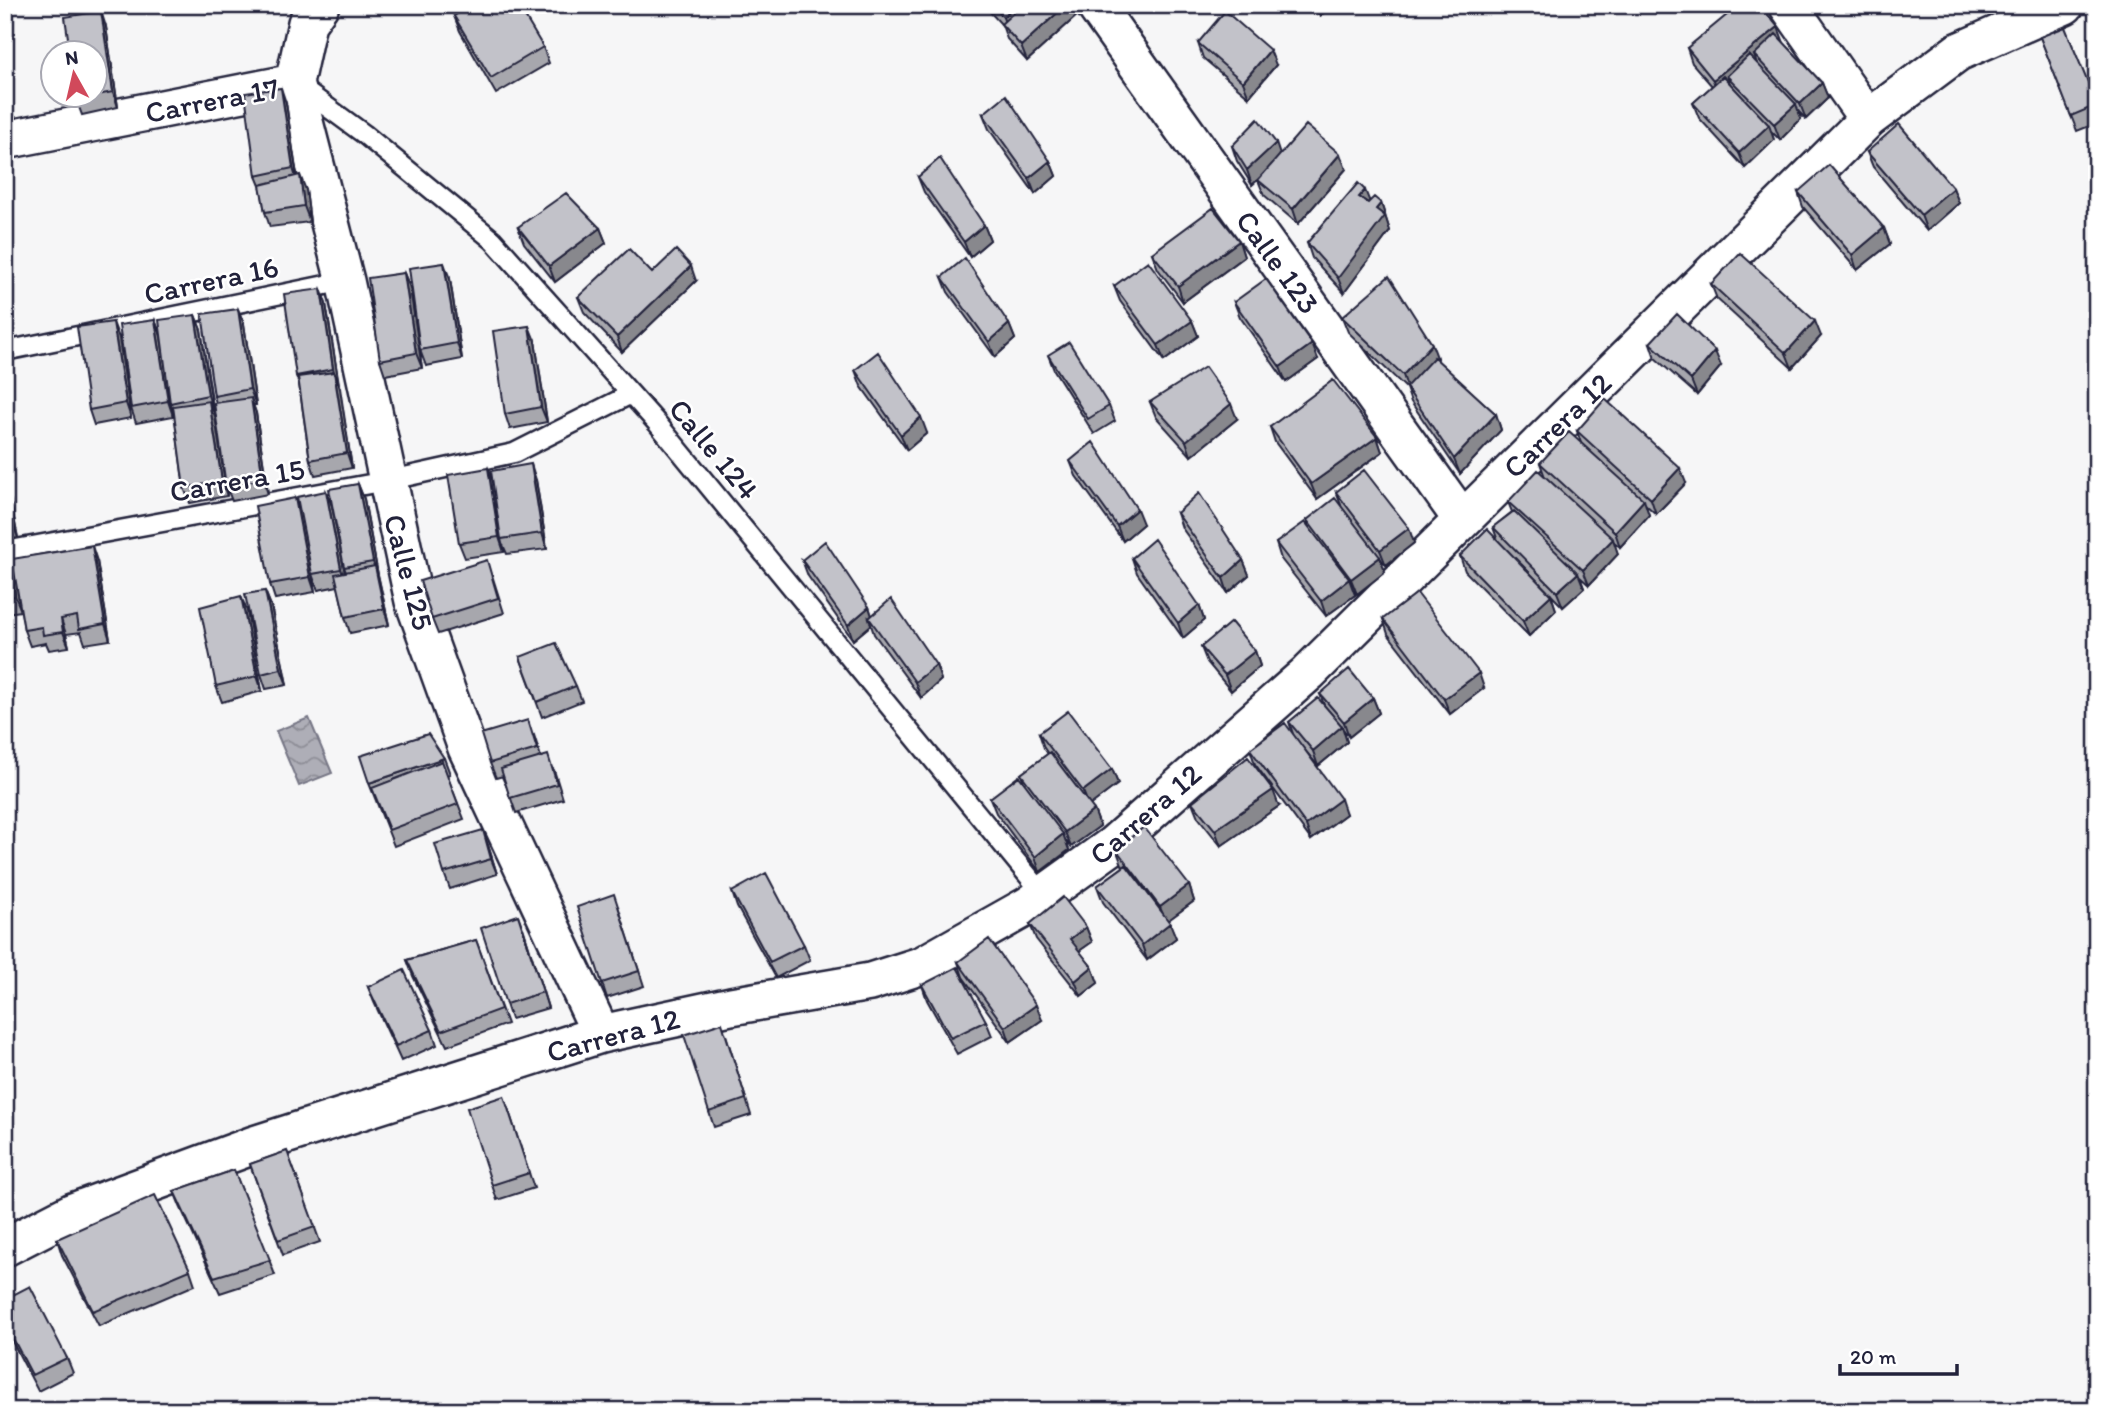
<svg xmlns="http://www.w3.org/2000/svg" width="2102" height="1416" font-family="Itim,sans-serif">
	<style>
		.water { fill: url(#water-waves); stroke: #767685; stroke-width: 2 }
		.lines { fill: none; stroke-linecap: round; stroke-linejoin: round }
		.lane-casing { stroke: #22223b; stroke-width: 23 }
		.street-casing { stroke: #22223b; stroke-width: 42 }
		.lane { stroke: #fff; stroke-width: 18 }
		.street { stroke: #fff; stroke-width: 37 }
		.wall { fill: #a7a7ad; stroke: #22223b; stroke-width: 2 }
		.shaded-wall { fill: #88888d; stroke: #22223b; stroke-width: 2 }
		.building { fill: #c2c2c9; stroke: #22223b; stroke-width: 2 }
		.labels { text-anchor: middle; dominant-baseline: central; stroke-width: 5; stroke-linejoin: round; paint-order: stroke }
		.street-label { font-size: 30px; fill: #22223b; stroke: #fff }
	</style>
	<defs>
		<pattern id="water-waves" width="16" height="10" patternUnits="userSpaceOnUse" patternTransform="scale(1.75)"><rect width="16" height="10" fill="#aeaeb7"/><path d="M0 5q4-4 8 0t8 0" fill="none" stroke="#8d8d96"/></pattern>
	</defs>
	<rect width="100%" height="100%" fill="#f6f6f7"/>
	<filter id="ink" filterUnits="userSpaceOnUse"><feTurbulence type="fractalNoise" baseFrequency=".0143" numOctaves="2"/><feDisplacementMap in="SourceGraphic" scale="14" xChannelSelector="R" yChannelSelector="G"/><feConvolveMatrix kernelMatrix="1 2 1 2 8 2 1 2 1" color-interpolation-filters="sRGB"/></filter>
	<g filter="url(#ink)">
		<path class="water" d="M309 718 332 773 299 786 276 731Z"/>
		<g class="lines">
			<defs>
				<path id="lane" d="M300 87 364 134 493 240 657 423 1044 895
					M5 351 345 281
					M5 551 386 481 514 453 631 394"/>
				<path id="street" d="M320 5 307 23 294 83 345 281 414 601 467 748 601 1034
					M1095 5 1461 518
					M1788 5 1868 119
					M5 140 294 83
					M5 1247 73 1212 254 1145 601 1034 731 1006 870 982 923 965 1028 906 1113 845 1308 673 1868 119 1958 52 2065 5"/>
			</defs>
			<use href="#lane" class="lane-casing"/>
			<use href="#street" class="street-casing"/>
			<use href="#lane" class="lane"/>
			<use href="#street" class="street"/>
		</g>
		<path class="wall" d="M987 5H1078L1081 12 1027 61 1007 39 1002 25 989 11Z
			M1308 5H1329L1321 16Z
			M454 16 543 47 549 63 496 94 460 31Z
			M106 27 118 107 82 115 76 99Z
			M2040 37 2097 105V123L2077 131Z
			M1198 43 1276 65 1249 97 1203 58Z
			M1784 43 1822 83 1828 98 1806 119 1798 111 1801 119 1780 140 1771 131 1774 140 1745 168 1699 118 1693 103 1712 86 1692 63 1687 48Z
			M286 103 297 176 306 190 310 222 270 227 265 212 261 188 256 176Z
			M983 114 1050 161 1056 176 1035 194 989 129Z
			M1232 146 1280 155 1346 169 1298 224 1264 195 1258 180 1260 178 1252 185 1237 161Z
			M1867 152 1953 188 1959 203 1927 231 1873 167Z
			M918 177 984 225 990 240 970 257 924 192Z
			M1798 192 1884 228 1890 244 1857 270 1803 207Z
			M1369 201 1381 203 1390 231 1344 293 1312 258 1307 243Z
			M518 227 600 228 606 243 555 282 524 243Z
			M1239 241 1244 257 1183 302 1158 269 1152 253Z
			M404 273 410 288 422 368 385 375 380 360Z
			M942 277 1009 324 1015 339 995 357 948 292Z
			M450 279 462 359 426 366 420 350Z
			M696 281 622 352 584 312 578 297Z
			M1711 284 1821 336 1792 368 1717 299Z
			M1114 286 1192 321 1198 336 1164 361 1120 301Z
			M321 289 326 304 352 468 315 475 310 460 299 384 296 376Z
			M1234 302 1318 359 1286 382 1240 317Z
			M238 309 244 324 256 405H253L256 413 268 494 232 501 226 486 216 403 214 396Z
			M195 315 201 330 227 496 190 503 184 488 174 411 172 406 173 416 136 423 131 408 155 320 161 336Z
			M1342 317 1437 360 1496 414 1501 430 1460 474 1411 402 1406 388 1348 332Z
			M119 338 131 418 94 425 89 410Z
			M535 341 547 422 510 429 505 414Z
			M1650 343 1721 366 1697 395 1655 358Z
			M1048 355 1109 406 1115 421 1094 434 1054 370Z
			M855 370 927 433 907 450 861 386Z
			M1150 402 1237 419 1191 456 1156 417Z
			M1270 427 1377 437 1382 452 1317 499 1275 442Z
			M1577 431 1686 483 1656 514 1645 504 1649 515 1620 547 1613 541 1618 554 1589 585 1580 577 1584 588 1563 607 1521 564 1551 595 1556 610 1529 636 1465 571 1460 556 1498 541 1493 527 1512 512 1508 502 1545 477 1540 463 1581 443Z
			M1070 461 1143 524 1123 541 1076 476Z
			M488 468 492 480H536L547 549 507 554 503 545 504 552 465 558 459 543Z
			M5 474 18 538 5 540Z
			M358 484 364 499 378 575 389 625 350 633 345 617 338 586 318 590 312 574 326 491 332 506 344 572H346L344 567Z
			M1336 492 1414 543 1386 565 1380 558 1385 572 1357 594 1353 589 1355 595 1326 616 1281 559 1276 543 1309 527 1307 520 1341 505Z
			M295 498 301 513 315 592 275 599 270 584Z
			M1177 513 1243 560 1249 575 1228 593 1182 528Z
			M1132 558 1199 605 1204 620 1183 638 1137 573Z
			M802 560 869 607 872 616 936 665 941 680 921 698 874 634 871 625 853 640 808 576Z
			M11 561 14 568 97 561 110 640 85 644 81 632 66 634 69 647 49 650 46 643 30 646 24 630 21 611 5 613V562Z
			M492 575 504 613 438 634 432 619Z
			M265 591 271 606 287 685 266 689 261 674Z
			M247 611 262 691 222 702 216 686Z
			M1383 619 1484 688 1450 714 1388 634Z
			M1201 647 1255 651 1260 666 1231 691 1207 662Z
			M520 657 576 686 582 701 542 717Z
			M1320 694 1373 698 1379 713 1349 737 1343 729 1347 742 1318 766 1303 748 1346 814 1311 840 1255 764 1250 749 1293 734 1289 722 1324 705Z
			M1039 733 1112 769 1118 784 1090 805 1094 810 1100 826 1071 847 1066 841 1069 850 1040 872 996 813 990 798 1024 782 1021 774 1048 754 1044 748Z
			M534 735 541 757 554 770 563 799 516 813 503 776 496 778 490 763Z
			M444 758 450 774 447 775 464 819 394 846 369 783Z
			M1192 802 1279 806 1221 846 1198 817Z
			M488 845 497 874 450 889 444 873Z
			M1116 849 1189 885 1194 901 1168 920 1176 938 1147 960 1103 902 1097 886 1123 867Z
			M732 892 804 945 810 960 776 978 737 907Z
			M619 909 644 986 607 998 602 983Z
			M1030 924 1086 927 1092 942 1079 951 1092 967 1098 983 1081 996 1036 939Z
			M524 931 548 1008 511 1019 506 1004Z
			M476 940 507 1024 447 1046 413 976 407 960Z
			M958 962 1042 1020 1010 1042 963 977Z
			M922 985 986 1021 992 1036 957 1054 927 1000Z
			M368 987 432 1030 437 1045 401 1061 374 1002Z
			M727 1038 751 1115 714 1127 709 1112Z
			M509 1111 534 1188 497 1200 492 1185Z
			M287 1151 320 1242 283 1255 250 1164Z
			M234 1170 275 1275 220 1293 180 1206 174 1191Z
			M57 1239 190 1270 195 1285 99 1326 62 1255Z
			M5 1299 67 1358 73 1373 38 1391 5 1328Z"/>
		<path class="shaded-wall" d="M1015 5H1036L1008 33 1003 17Z
			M1066 5H1078L1081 12 1027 61 1021 46Z
			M1177 5H1190L1180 13Z
			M1317 5H1329L1321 16Z
			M101 11 106 27 118 107 113 92Z
			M1778 27 1784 43 1754 55 1757 64 1727 76 1731 86 1719 95 1713 80Z
			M1270 50 1276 65 1249 97 1243 82Z
			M1822 83 1828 98 1806 119 1800 104Z
			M281 88 286 103 298 184 293 168Z
			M1796 104 1801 119 1780 140 1774 124Z
			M1769 125 1774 140 1745 168 1739 153Z
			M1276 143 1281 158 1252 185 1247 170Z
			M1340 154 1346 169 1298 224 1293 209Z
			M1050 161 1056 176 1035 194 1029 178Z
			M300 175 306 190 310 222 304 206Z
			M1953 188 1959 203 1927 231 1921 215Z
			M1365 190 1371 205 1359 197Z
			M1381 203 1390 231 1344 293 1338 278 1376 209Z
			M984 225 990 240 970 257 964 242Z
			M600 228 606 243 555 282 549 266Z
			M1884 228 1890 244 1857 270 1852 255Z
			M1239 241 1244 257 1183 302 1178 286Z
			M444 263 450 279 462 359 457 343Z
			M691 266 696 281 622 352 617 337Z
			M404 273 410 288 422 368 416 353Z
			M321 289 326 304 339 384 333 369Z
			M238 309 244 324 256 405 250 389Z
			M195 315 201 330 213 411 208 395Z
			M155 320 161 336 173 416 168 401Z
			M1192 321 1198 336 1164 361 1158 345Z
			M1815 321 1821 336 1792 368 1786 353Z
			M113 322 119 338 131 418 126 403Z
			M1009 324 1015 339 995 357 989 342Z
			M529 326 535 341 547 422 541 407Z
			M1312 344 1318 359 1286 382 1280 367Z
			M1432 344 1438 360 1408 390 1403 375Z
			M1715 351 1721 366 1697 395 1691 380Z
			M334 372 340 388 352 468 347 453Z
			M251 398 256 413 268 494 263 479Z
			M209 401 215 416 227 496 222 481Z
			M1231 404 1237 419 1191 456 1186 441Z
			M1496 414 1501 430 1460 474 1454 459Z
			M921 417 927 433 907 450 901 435Z
			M1377 437 1382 452 1317 499 1311 484Z
			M531 464 536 480 547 549 542 533Z
			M488 468 494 484 501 539 504 552 499 537Z
			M1680 468 1686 483 1656 514 1651 499Z
			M5 474 18 538 12 523 5 487Z
			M358 484 364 499 378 575 389 625 384 609 375 568 373 562Z
			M326 491 332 506 347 584 341 569Z
			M295 498 301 513 315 592 310 577Z
			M1644 500 1649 515 1620 547 1615 532Z
			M1137 509 1143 524 1123 541 1117 526Z
			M1409 528 1414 543 1386 565 1380 550Z
			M1613 539 1618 554 1589 585 1583 570Z
			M92 546 97 561 110 640 105 624Z
			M1380 557 1385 572 1357 594 1351 579Z
			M1243 560 1249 575 1228 593 1223 578Z
			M11 561 17 576 21 611 15 596Z
			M1578 573 1584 588 1563 607 1557 592Z
			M1349 579 1355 595 1326 616 1321 601Z
			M265 591 271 606 287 685 281 669Z
			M1551 595 1556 610 1529 636 1523 621Z
			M241 596 247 611 262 691 257 676Z
			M1199 605 1204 620 1183 638 1178 623Z
			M869 607 874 622 869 618 871 625 853 640 848 625Z
			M61 619 66 634 69 647 63 632Z
			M1255 651 1260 666 1231 691 1225 675Z
			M936 665 941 680 921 698 915 682Z
			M1479 673 1484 688 1450 714 1444 699Z
			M1373 698 1379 713 1349 737 1344 722Z
			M1342 726 1347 742 1318 766 1313 751Z
			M1112 769 1118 784 1089 806 1083 791Z
			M1273 790 1279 806 1221 846 1215 830Z
			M1341 799 1346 814 1311 840 1306 825Z
			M1094 810 1100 826 1071 847 1065 832Z
			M483 830 488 845 497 874 491 859Z
			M1063 834 1069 850 1040 872 1035 857Z
			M1189 885 1194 901 1166 922 1160 907Z
			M518 915 524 931 548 1008 543 992Z
			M1170 923 1176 938 1147 960 1142 945Z
			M1086 927 1092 942 1075 954 1070 939Z
			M1092 967 1098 983 1081 996 1075 981Z
			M1036 1005 1042 1020 1010 1042 1005 1027Z"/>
		<path class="building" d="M472 5H518L543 47 491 78 454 16Z
			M992 5H1015L1003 17Z
			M1022 5H1066L1021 46 1001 24Z
			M1739 5H1760L1778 27 1713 80 1687 48Z
			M101 11 113 92 76 99 75 94H94V52H70L65 17Z
			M1225 11 1270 50 1243 82 1198 43Z
			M2065 27 2097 105 2071 116 2040 37Z
			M1776 34 1822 83 1800 104 1754 55Z
			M1749 55 1796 104 1774 124 1727 76Z
			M1723 76 1769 125 1739 153 1693 103Z
			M281 88 293 168 256 176 245 93Z
			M1006 95 1050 161 1029 178 983 114Z
			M1258 119 1276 143 1247 170 1232 146Z
			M1899 124 1953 188 1921 215 1867 152Z
			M1306 125 1340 154 1293 209 1258 180Z
			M940 158 984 225 964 242 918 177Z
			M1829 165 1884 228 1852 255 1798 192Z
			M300 175 304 206 265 212 260 185Z
			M1358 183 1365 190 1359 197 1368 203 1374 197 1381 203 1376 209 1385 216 1338 278 1307 243Z
			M566 193 600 228 549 266 518 227Z
			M1213 208 1239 241 1178 286 1152 253Z
			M629 249 652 273 676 250 691 266 617 337 578 297Z
			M1740 253 1815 321 1786 353 1711 284Z
			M965 258 1009 324 989 342 942 277Z
			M1148 261 1192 321 1158 345 1114 286Z
			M444 263 457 343 420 350 409 268Z
			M404 273 416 353 380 360 368 278Z
			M1389 276 1432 344 1403 375 1342 317Z
			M1266 279 1312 344 1280 367 1234 302Z
			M321 289 333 369 296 376 284 294Z
			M238 309 250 389 214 396 202 314Z
			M1677 314 1715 351 1691 380 1650 343Z
			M195 315 208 395 170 403 159 320Z
			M155 320 168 401 131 408 119 325Z
			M113 322 126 403 89 410 77 327Z
			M529 326 541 407 505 414 493 331Z
			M1069 342 1109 406 1088 419 1048 355Z
			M878 352 921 417 901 435 855 370Z
			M1434 357 1496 414 1454 459 1406 387Z
			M1205 367 1231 404 1186 441 1150 402Z
			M334 372 347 453 310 460 298 377Z
			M1333 380 1377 437 1311 484 1270 427Z
			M251 398 263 479 226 486 214 403Z
			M1605 399 1680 468 1651 499 1577 431Z
			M209 401 222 481 184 488 173 406Z
			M1569 432 1644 500 1615 532 1540 463Z
			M1093 442 1137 509 1117 526 1070 461Z
			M531 464 542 533 501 539 491 471Z
			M488 468 499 537 459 543 448 475Z
			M1364 470 1409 528 1380 550 1336 492Z
			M1538 470 1613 539 1583 570 1508 502Z
			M358 484 373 562 344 567 329 489Z
			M5 487 12 523 5 524Z
			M326 491 341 569 312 574 297 497Z
			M1199 493 1243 560 1223 578 1177 513Z
			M295 498 310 577 270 584 255 506Z
			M1335 498 1380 557 1351 579 1307 520Z
			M1514 511 1578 573 1557 592 1493 527Z
			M1305 522 1349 579 1321 601 1276 543Z
			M1487 529 1551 595 1523 621 1460 556Z
			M1154 539 1199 605 1178 623 1132 558Z
			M825 541 869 607 848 625 802 560Z
			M92 546 105 624 79 629 77 616 61 619 63 632 43 635 42 627 24 630 12 559Z
			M487 560 498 598 432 619 420 581Z
			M11 561 15 596 5 597V562Z
			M375 566 384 609 345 617 335 574Z
			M265 591 281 669 261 674 245 594Z
			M1417 593 1479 673 1444 699 1383 619Z
			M241 596 257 676 216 686 200 607Z
			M891 599 936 665 915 682 869 618Z
			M1231 622 1255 651 1225 675 1201 647Z
			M556 643 576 686 537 702 520 657Z
			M1349 669 1373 698 1344 722 1320 694Z
			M1318 698 1342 726 1313 751 1289 722Z
			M1068 711 1112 769 1083 791 1039 733Z
			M528 720 537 749 490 763 481 734Z
			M1285 723 1341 799 1306 825 1250 749Z
			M428 734 444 758 369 783 360 756Z
			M1050 752 1094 810 1065 832 1021 774Z
			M548 755 557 784 510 798 501 769Z
			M1248 757 1273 790 1215 830 1192 802Z
			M442 761 458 804 389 830 372 788Z
			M1019 776 1063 834 1035 857 990 798Z
			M1144 827 1189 885 1160 907 1116 849Z
			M483 830 491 859 444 873 435 844Z
			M1126 865 1170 923 1142 945 1097 886Z
			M766 873 804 945 770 962 732 892Z
			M614 894 639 971 602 983 577 907Z
			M1063 897 1086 927 1070 939 1092 967 1075 981 1030 924Z
			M518 915 543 992 506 1004 481 928Z
			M989 939 1036 1005 1005 1027 958 962Z
			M476 940 501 1009 441 1031 407 960Z
			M957 967 986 1021 951 1038 922 985Z
			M404 970 432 1030 396 1046 368 987Z
			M722 1023 746 1099 709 1112 684 1035Z
			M504 1096 529 1173 492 1185 467 1108Z
			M287 1151 315 1227 278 1240 250 1164Z
			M234 1170 270 1260 214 1277 174 1191Z
			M155 1195 190 1270 93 1311 57 1239Z
			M30 1286 67 1358 32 1375 5 1323V1299Z"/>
	</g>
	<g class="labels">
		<g class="street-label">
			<text transform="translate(212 100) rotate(-11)">Carrera 17</text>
			<text transform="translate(1278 262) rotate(54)">Calle 123</text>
			<text transform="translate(211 280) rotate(-12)">Carrera 16</text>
			<text transform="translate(1557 425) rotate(-44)">Carrera 12</text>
			<text transform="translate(714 449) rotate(50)">Calle 124</text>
			<text transform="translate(237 480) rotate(-10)">Carrera 15</text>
			<text transform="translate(409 572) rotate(75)">Calle 125</text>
			<text transform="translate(1145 814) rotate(-41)">Carrera 12</text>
			<text transform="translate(613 1035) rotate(-15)">Carrera 12</text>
		</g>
	</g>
	<rect width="2102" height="1416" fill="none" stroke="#fff" stroke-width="28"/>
	<rect x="14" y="14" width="2074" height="1388" fill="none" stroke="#22223b" stroke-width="2.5" filter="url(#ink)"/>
	<g transform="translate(74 74) rotate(352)"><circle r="33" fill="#ffffff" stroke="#a7a7b1" stroke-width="2"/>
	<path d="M0-5L12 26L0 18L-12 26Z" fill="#d1495b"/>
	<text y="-10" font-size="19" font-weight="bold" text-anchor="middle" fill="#22223b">N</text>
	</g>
	<path d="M1840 1364v10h117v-10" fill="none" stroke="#22223b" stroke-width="3.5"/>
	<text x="1850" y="1364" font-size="21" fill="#22223b" stroke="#ffffff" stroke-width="5" paint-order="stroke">20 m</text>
</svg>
